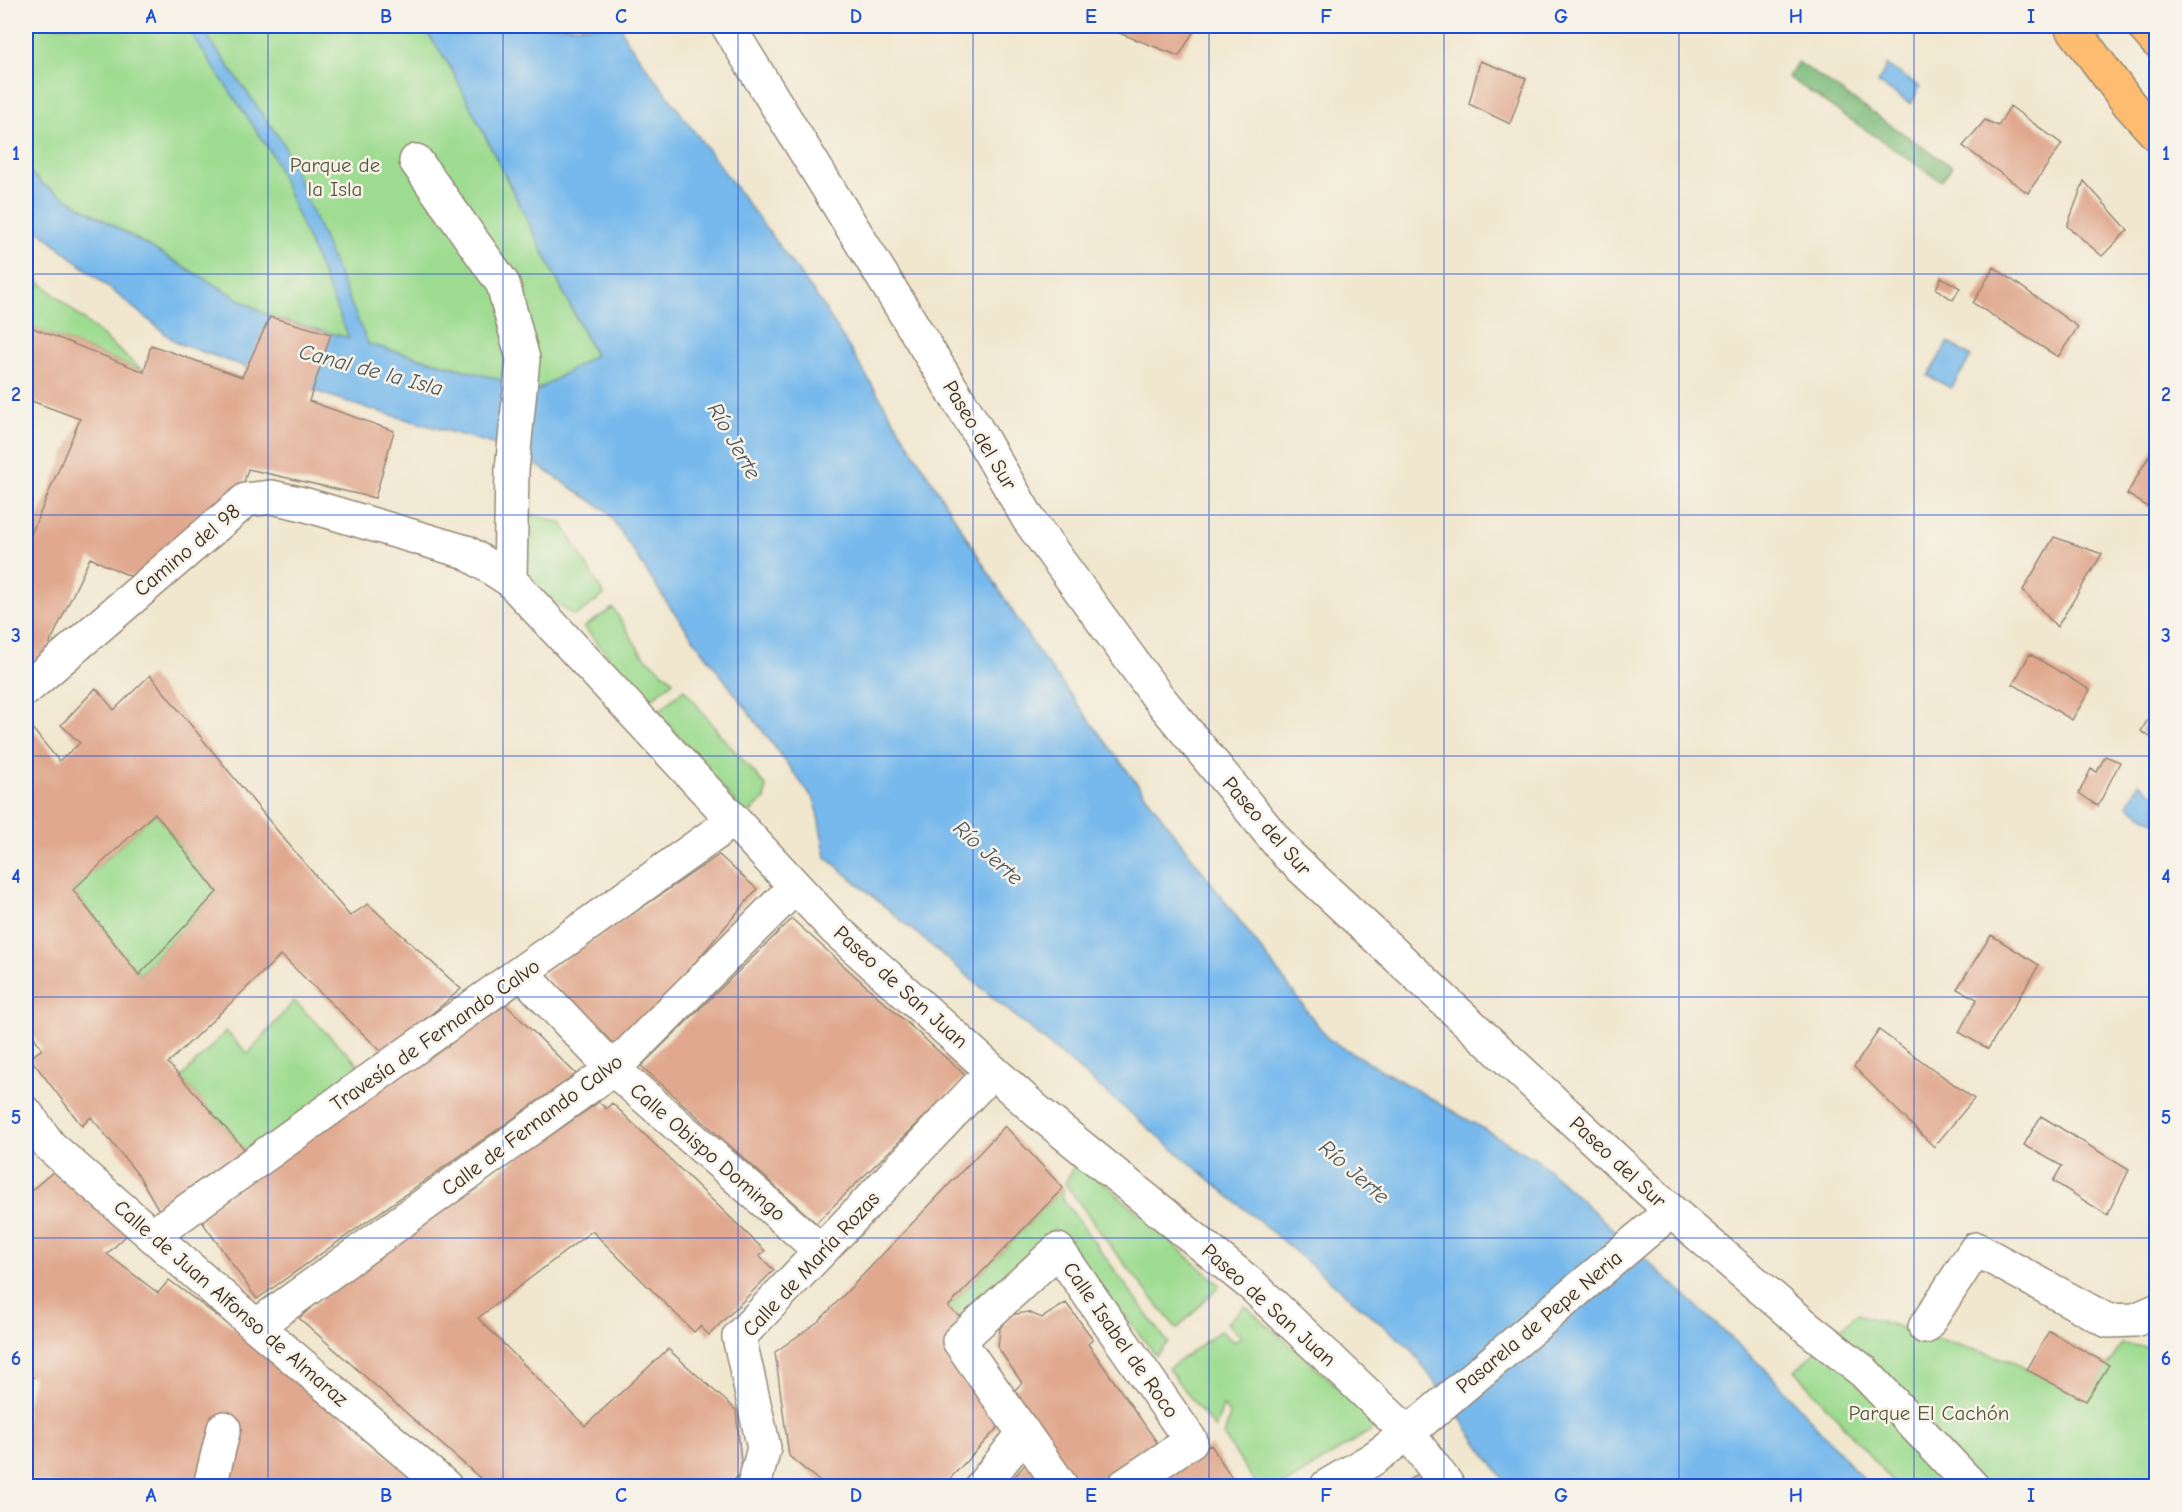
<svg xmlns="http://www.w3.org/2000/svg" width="2182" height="1512" font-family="'Comic Neue',sans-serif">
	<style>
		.green { fill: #9edc91; stroke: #6c8358; stroke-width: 1.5 }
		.forest { fill: #7ebc7b; stroke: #5c734c; stroke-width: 1.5 }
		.water { fill: #77b9ec; stroke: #597285; stroke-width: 1.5 }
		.building { fill: #e0a88e; fill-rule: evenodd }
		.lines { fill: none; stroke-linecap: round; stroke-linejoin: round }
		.minor-casing { stroke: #968876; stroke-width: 36 }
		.major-casing { stroke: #968876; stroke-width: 36 }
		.minor { stroke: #fff; stroke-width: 33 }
		.major { stroke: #febc70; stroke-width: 33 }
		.grid { fill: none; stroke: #1d4ed8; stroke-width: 1.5; stroke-opacity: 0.55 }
		.labels { text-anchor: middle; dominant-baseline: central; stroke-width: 5; stroke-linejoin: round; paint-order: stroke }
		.park-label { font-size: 21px; fill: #54563b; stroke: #f7f3e8 }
		.street-label { font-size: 21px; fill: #3b2a1e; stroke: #f7f3e8 }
		.water-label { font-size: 22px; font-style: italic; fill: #4d555c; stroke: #f7f3e8 }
		.neatline { fill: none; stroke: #1d4ed8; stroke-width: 2 }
		.grid-label { font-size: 20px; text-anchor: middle; font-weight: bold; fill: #1d4ed8 }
	</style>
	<rect width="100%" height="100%" fill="#f7f3e8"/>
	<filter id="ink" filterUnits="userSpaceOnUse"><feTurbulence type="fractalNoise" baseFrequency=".0167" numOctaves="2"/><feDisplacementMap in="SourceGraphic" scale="12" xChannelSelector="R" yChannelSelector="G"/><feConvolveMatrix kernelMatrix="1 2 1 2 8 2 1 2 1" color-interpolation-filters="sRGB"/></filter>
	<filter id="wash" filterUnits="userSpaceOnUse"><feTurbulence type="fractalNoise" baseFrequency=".008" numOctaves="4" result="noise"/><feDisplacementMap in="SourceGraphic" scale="24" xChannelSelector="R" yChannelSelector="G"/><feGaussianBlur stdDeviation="1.35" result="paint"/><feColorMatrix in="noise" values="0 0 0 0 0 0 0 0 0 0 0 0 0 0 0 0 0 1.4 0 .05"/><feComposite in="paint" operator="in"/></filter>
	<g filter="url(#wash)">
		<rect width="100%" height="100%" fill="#f1e7cf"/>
		<path class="green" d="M26 26H423L451 68 595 356 538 390 270 317 42 184 26 168Z
			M26 270 144 372 26 325Z
			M523 512 562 523 604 595 575 616 522 578Z
			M613 608 641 653 673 681 647 703 584 627Z
			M684 689 722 737 766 786 765 799 746 816 658 712Z
			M155 813 217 892 139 975 73 890Z
			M294 1001 363 1069 247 1152 181 1078 226 1031 248 1054Z
			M1078 1160 1220 1285 1177 1329 1111 1247 1065 1183Z
			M1063 1188 1062 1198 1168 1343 1156 1355 1054 1229 967 1322 948 1307Z
			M1245 1306 1381 1424 1283 1486H1257L1224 1436 1230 1415 1223 1406 1215 1429 1168 1369 1220 1331 1234 1342 1241 1336 1227 1323Z
			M1857 1314 2011 1361 2085 1400 2122 1344 2156 1348V1486H1896L1795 1370Z"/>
		<path class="forest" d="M1798 62 1952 167 1941 181 1788 77Z"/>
		<path class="water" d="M186 26H200L283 143 368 344 538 390 595 355 451 68 423 26H621L625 38 820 301 1034 646 1328 1039 1539 1161 1769 1373 1869 1486H1508L1411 1349 826 857 815 801 670 607 607 511 514 450 356 405 177 343 26 220V168L42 184 270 317 349 338 272 154Z
			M1887 65 1920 87 1911 104 1878 83Z
			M1948 342 1971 357 1951 388 1928 376Z
			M2139 783 2156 795V823L2127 806Z"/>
		<g id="blocks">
			<path class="building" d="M1101 26H1197L1179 56Z
				M1480 61 1526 78 1510 124 1469 104Z
				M2010 106 2062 144 2028 193 1963 146 1985 120 1998 126Z
				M2084 181 2128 230 2102 256 2067 226Z
				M1994 267 2078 327 2058 357 1973 303Z
				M1941 277 1960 288 1953 300 1936 289Z
				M270 317 331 334 309 401 394 431 375 498 248 469 239 500 141 581 90 558 42 660 26 673V546L80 419 26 399V325L144 372 151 345 242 377Z
				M2156 444V512L2127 494Z
				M2054 537 2102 554 2057 627 2023 590Z
				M2030 654 2090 690 2072 720 2013 684Z
				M150 675 285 840 350 916 368 904 461 989 384 1054 281 955 168 1063 247 1152 164 1219 139 1176 91 1117 82 1126 30 1058 42 1049 26 1025V721L59 761 80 743 61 725 96 688 114 710ZM155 813 217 892 139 975 73 890Z
				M2156 706V741L2141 731Z
				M2105 756 2120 762 2098 806 2079 793 2091 769 2097 772Z
				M719 855 757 889 617 1055 544 974Z
				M792 919 966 1076 816 1223 641 1066Z
				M1991 935 2039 965 1988 1049 1959 1032 1977 999 1957 989Z
				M504 1003 576 1074 257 1299 198 1216Z
				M1879 1030 1974 1099 1934 1147 1854 1067Z
				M599 1102 606 1109 612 1103 765 1251 759 1256 774 1270 709 1335 700 1326 694 1332 592 1231 478 1318 585 1426 668 1349 736 1410 742 1472 728 1486H489L299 1318 360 1267Z
				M2041 1116 2129 1170 2107 1215 2053 1181 2062 1166 2024 1145Z
				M1005 1126 1063 1188 948 1307 967 1322 1005 1420 943 1486H825L789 1456 775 1352 819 1321Z
				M54 1171 129 1233 107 1254 158 1293 169 1280 284 1366 410 1476 402 1486H71L26 1480V1406L33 1377 26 1375V1195Z
				M1066 1303 1093 1339 1088 1344 1161 1448 1098 1486H1078L1013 1392 1022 1383 998 1348 1000 1328 1011 1315 1028 1312 1042 1318Z
				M2049 1331 2109 1365 2086 1401 2027 1370Z
				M1211 1445 1237 1486H1143Z
				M1031 1457 1053 1486H1007Z
				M1421 1472 1430 1486H1399Z"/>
		</g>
	</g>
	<g filter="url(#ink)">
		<use href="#blocks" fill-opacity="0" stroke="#968876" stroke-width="1.5"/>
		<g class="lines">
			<defs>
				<path id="minor" d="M728 26 974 425 1029 520 1158 697 1288 855 1671 1211 1808 1328 1864 1372 1972 1486
					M416 161 503 284 523 359 512 470 510 580 835 929 1038 1112 1253 1286 1408 1433 1448 1486
					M26 689 246 500 272 497 303 504 466 552 510 580
					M522 973 613 1069 821 1251
					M26 1113 50 1146 256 1326 445 1486
					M153 1235 716 833
					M256 1326 613 1069 785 897
					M1925 1327 1976 1249 2108 1321 2135 1320 2156 1311
					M210 1486 224 1428
					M754 1486 764 1448 739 1337 985 1079
					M982 1486 1024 1433
					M1061 1486 959 1341 1058 1250 1191 1441 1124 1486
					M1327 1486 1373 1459 1408 1433 1671 1211"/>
				<path id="major" d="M2071 26 2129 104 2156 134
					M2143 26 2156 41"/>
			</defs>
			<use href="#minor" class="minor-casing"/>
			<use href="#major" class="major-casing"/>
			<use href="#minor" class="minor"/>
			<use href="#major" class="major"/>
		</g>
	</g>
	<path class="grid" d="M268 26V1486M503 26V1486M738 26V1486M973 26V1486M1209 26V1486M1444 26V1486M1679 26V1486M1914 26V1486M26 274H2156M26 515H2156M26 756H2156M26 997H2156M26 1238H2156"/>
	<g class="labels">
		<g class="park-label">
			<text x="335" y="165">Parque de<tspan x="335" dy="24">la Isla</tspan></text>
			<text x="1929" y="1413">Parque El Cachón</text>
		</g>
		<g class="street-label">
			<text transform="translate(980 435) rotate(59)">Paseo del Sur</text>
			<text transform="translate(187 550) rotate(-40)">Camino del 98</text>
			<text transform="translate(1267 826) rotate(49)">Paseo del Sur</text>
			<text transform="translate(901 987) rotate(42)">Paseo de San Juan</text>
			<text transform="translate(435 1035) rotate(-35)">Travesía de Fernando Calvo</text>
			<text transform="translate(532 1125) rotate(-37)">Calle de Fernando Calvo</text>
			<text transform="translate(708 1152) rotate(41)">Calle Obispo Domingo</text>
			<text transform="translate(1618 1162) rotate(43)">Paseo del Sur</text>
			<text transform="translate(811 1264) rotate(-47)">Calle de María Rozas</text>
			<text transform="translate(231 1303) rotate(41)">Calle de Juan Alfonso de Almaraz</text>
			<text transform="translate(1269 1305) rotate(42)">Paseo de San Juan</text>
			<text transform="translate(1539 1322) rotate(-40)">Pasarela de Pepe Neria</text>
			<text transform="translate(1121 1340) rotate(55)">Calle Isabel de Roco</text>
		</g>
		<g class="water-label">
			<text transform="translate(371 370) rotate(15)">Canal de la Isla</text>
			<text transform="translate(734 441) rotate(60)">Río Jerte</text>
			<text transform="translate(988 853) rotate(42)">Río Jerte</text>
			<text transform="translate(1354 1172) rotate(41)">Río Jerte</text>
		</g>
	</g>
	<rect width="2182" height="1512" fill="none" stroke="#f7f3e8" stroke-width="66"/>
	<rect x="33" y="33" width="2116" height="1446" class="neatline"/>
	<g class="grid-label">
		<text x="151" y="23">A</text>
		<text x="386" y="23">B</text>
		<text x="621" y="23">C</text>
		<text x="856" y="23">D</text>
		<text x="1091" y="23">E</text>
		<text x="1326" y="23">F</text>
		<text x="1561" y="23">G</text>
		<text x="1796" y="23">H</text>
		<text x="2031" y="23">I</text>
		<text x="16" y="160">1</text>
		<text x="2166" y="160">1</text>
		<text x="16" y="401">2</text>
		<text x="2166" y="401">2</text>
		<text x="16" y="642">3</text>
		<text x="2166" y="642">3</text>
		<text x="16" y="883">4</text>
		<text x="2166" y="883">4</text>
		<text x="16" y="1124">5</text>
		<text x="2166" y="1124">5</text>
		<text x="16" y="1365">6</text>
		<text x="2166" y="1365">6</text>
		<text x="151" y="1502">A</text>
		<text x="386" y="1502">B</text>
		<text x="621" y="1502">C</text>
		<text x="856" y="1502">D</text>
		<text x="1091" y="1502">E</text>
		<text x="1326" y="1502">F</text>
		<text x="1561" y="1502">G</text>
		<text x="1796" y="1502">H</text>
		<text x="2031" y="1502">I</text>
	</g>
</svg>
